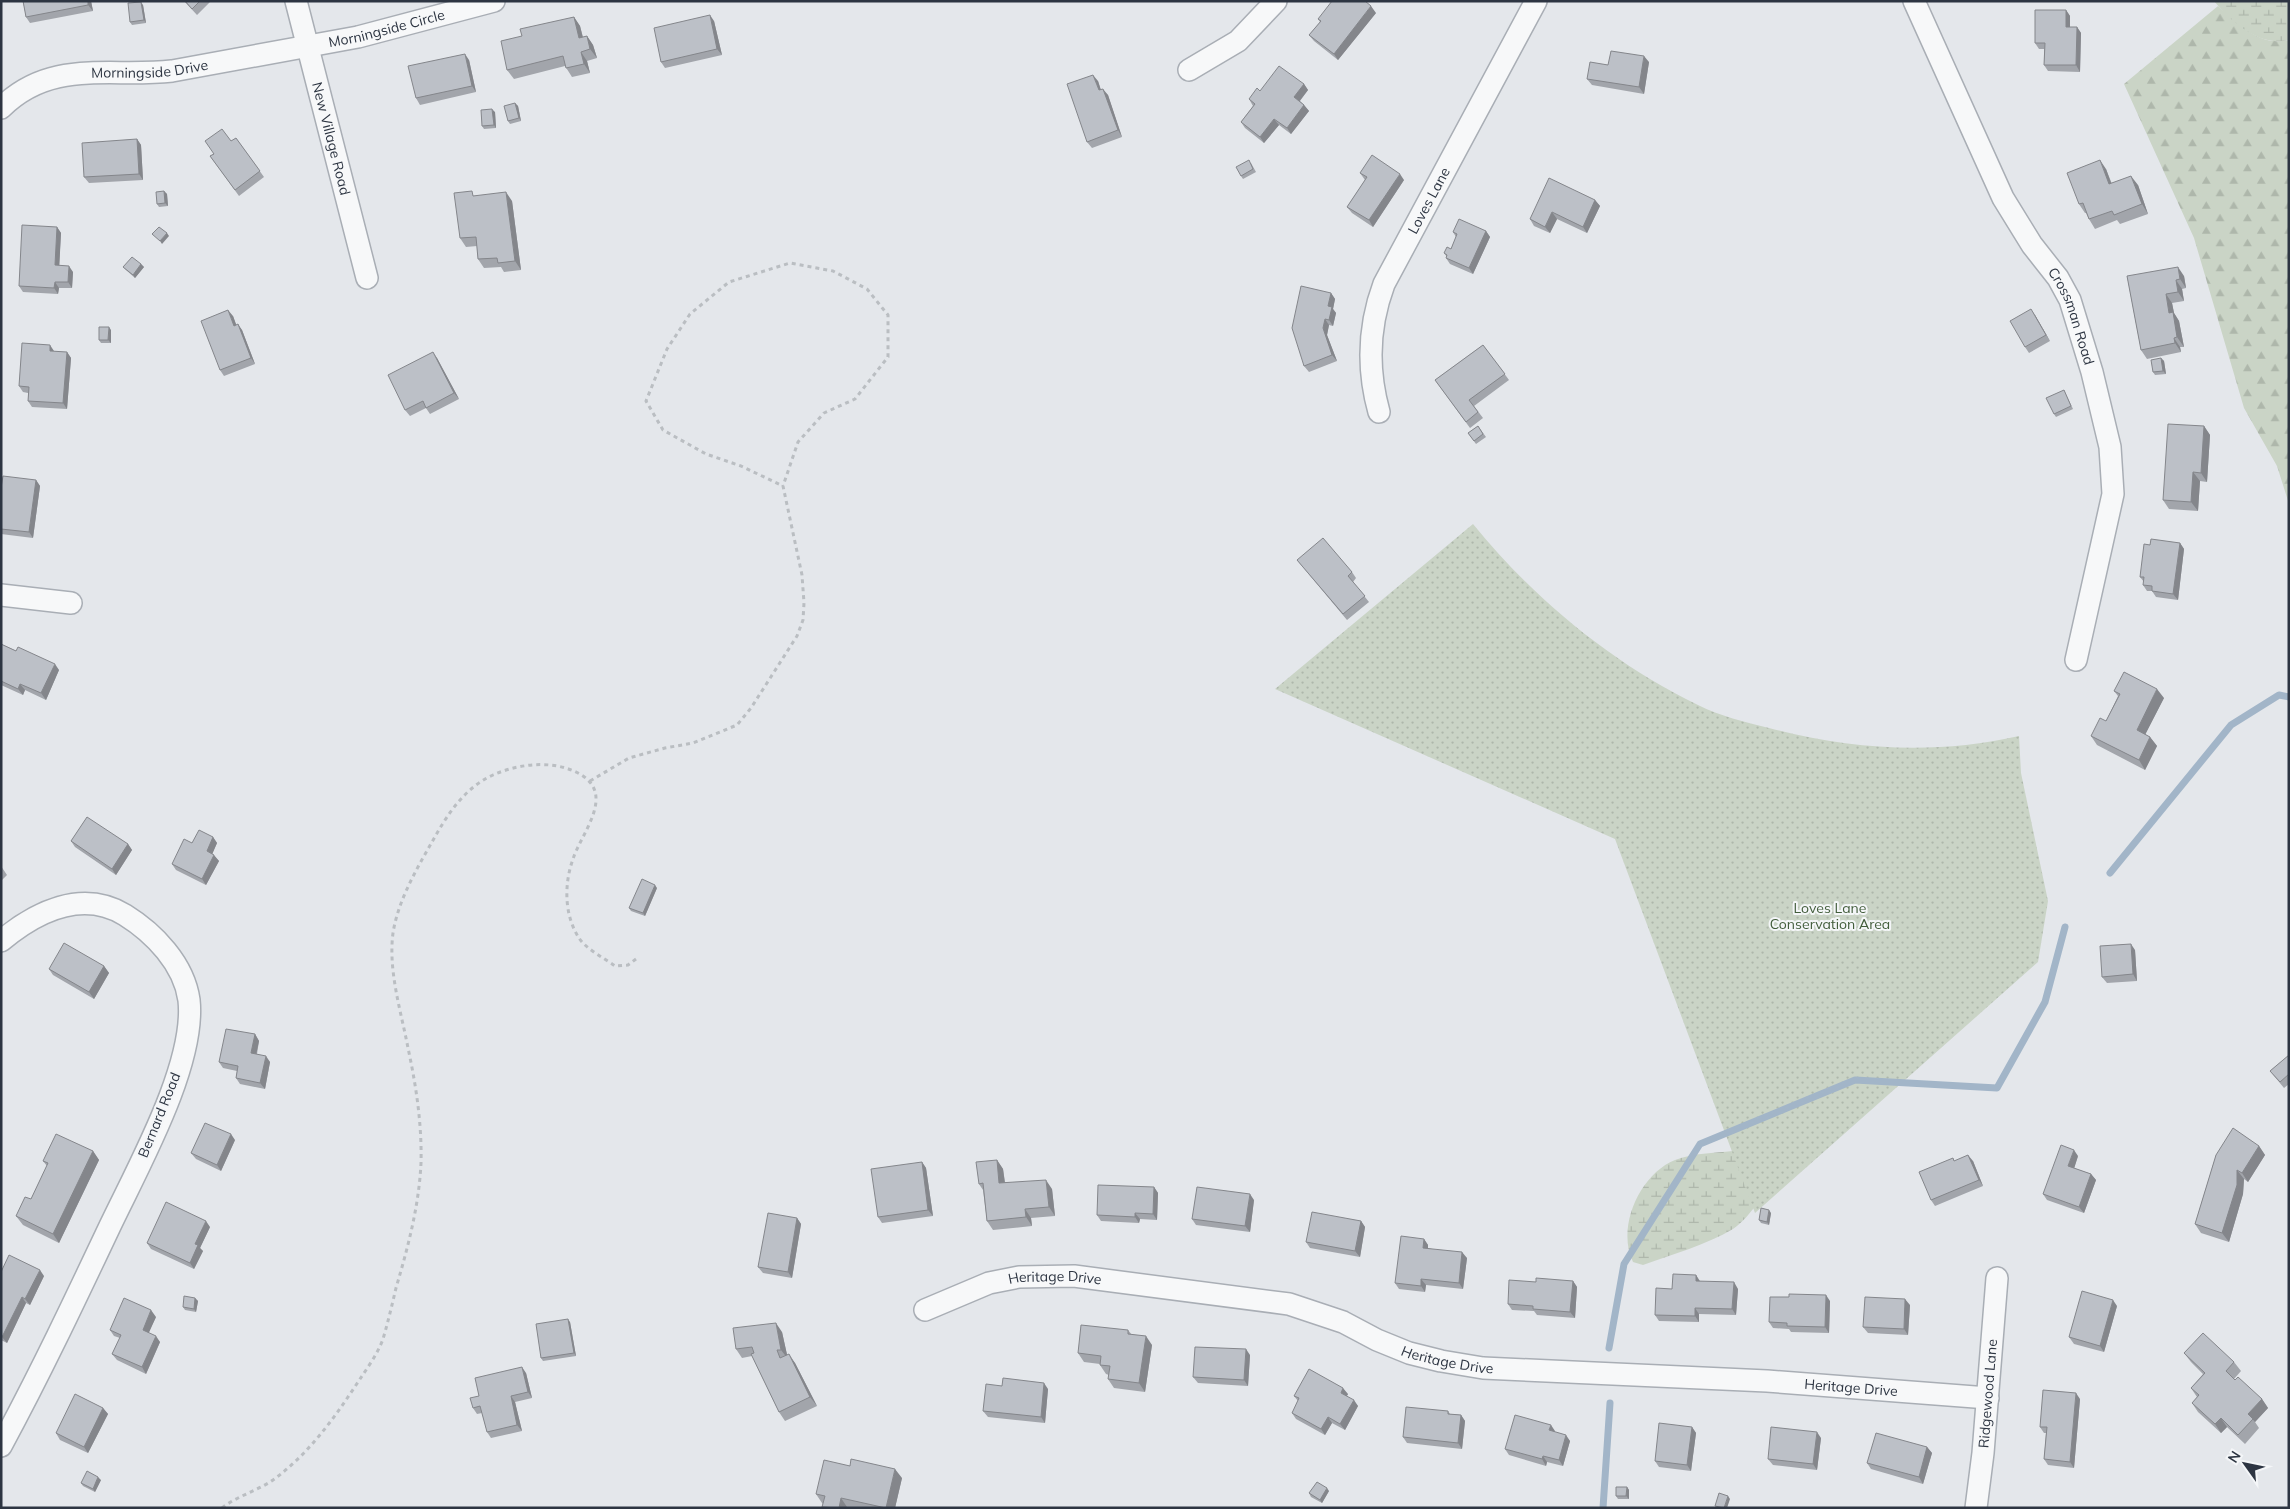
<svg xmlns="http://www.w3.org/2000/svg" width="2290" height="1509" font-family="Mulish,sans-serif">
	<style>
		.forest { fill: url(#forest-firs) }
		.wetland { fill: url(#wetland-marsh) }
		.park { fill: url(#park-dots) }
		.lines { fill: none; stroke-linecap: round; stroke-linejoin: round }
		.stream { stroke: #a2b5c8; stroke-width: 7 }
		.street-casing { stroke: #a9aeb5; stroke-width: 24 }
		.path { stroke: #babec2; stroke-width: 3; stroke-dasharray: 4 4; stroke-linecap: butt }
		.street { stroke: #f7f8f9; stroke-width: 21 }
		.wall { fill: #a2a5ab }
		.shaded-wall { fill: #84868b }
		.building { fill: #bcc0c7; stroke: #84868b }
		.labels { text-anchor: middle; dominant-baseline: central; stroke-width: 4; stroke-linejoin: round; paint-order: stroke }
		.street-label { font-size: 14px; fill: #2d3542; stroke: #f4f6f8 }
		.park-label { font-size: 14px; fill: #425d3b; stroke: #f4f6f8 }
	</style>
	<defs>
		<pattern id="forest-firs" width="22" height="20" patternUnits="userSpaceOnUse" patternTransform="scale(1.25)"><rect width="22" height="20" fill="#cad4c6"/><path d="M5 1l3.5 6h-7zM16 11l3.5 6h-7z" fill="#aeb7ab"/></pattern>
		<pattern id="wetland-marsh" width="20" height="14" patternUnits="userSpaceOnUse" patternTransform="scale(1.25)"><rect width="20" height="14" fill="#cad4c6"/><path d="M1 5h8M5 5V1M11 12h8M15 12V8" fill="none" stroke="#aeb7ab"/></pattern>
		<pattern id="park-dots" width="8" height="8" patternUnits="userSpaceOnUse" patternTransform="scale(1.25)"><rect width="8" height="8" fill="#cad4c6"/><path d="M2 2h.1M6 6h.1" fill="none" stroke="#aeb7ab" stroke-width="1.8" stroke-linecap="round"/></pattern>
	</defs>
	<rect width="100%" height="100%" fill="#e4e7eb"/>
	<path class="forest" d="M2218 6C2239 24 2259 47 2289 40V504L2277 466 2244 408 2194 238 2124 84Z"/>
	<path class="wetland" d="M2214 1H2289V40C2259 47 2233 23 2214 1Z
		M1733 1151 1757 1204C1750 1213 1742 1223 1733 1229 1706 1245 1673 1254 1643 1265L1633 1262C1616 1227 1640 1174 1675 1160 1693 1153 1714 1153 1733 1151Z"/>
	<path class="park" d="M1473 524C1533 598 1611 663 1698 705 1720 716 1745 722 1769 728 1852 750 1935 755 2019 736L2021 773 2048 901 2038 962 1755 1213 1615 839 1275 689Z"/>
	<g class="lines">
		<path class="stream" d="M2110 873 2231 725 2279 695 2289 697
			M1609 1348 1624 1264 1700 1144 1855 1080 1997 1088 2045 1002 2065 927
			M1603 1508 1610 1403"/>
		<defs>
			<g id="street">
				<path id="s1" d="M296 1 367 278"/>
				<path id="s2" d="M1914 1 2003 198 2032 245 2058 278 2070 300 2092 372 2110 447 2113 494 2076 660"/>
				<path d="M1189 70 1238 41 1276 1"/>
				<path id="s3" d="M1 108C51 58 110 78 172 71L358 37 494 1"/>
				<path id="s4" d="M1379 412C1367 369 1368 327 1384 284L1536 1"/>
				<path d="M1 595 71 603"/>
				<path d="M1 941C36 912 82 889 125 915 154 933 184 964 189 1000 196 1064 138 1167 110 1226 75 1300 40 1374 1 1446"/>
				<path id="s5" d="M925 1310 989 1283 1019 1277 1074 1276 1289 1304 1343 1322 1377 1340 1409 1353 1441 1361 1483 1368 1767 1381 1988 1398"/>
				<path id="s6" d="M1976 1508 1983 1453 1997 1278"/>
			</g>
		</defs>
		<use href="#street" class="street-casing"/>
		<path class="path" d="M590 781 629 758 665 748 693 743 737 725 751 708 797 636 803 620 804 603 802 575 783 486 798 442 824 413 855 399 888 357V315L867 289 833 271 790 263 729 282 690 314 667 349 646 401 663 430 706 454 741 466 783 486
			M222 1508C237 1496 257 1491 273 1480 310 1453 335 1417 360 1379 368 1367 378 1353 383 1339 388 1322 392 1305 396 1288 408 1247 419 1206 421 1163 422 1124 416 1085 408 1048 401 1011 388 971 393 933 398 901 416 870 432 842 447 815 464 788 493 775 520 763 557 759 583 776 614 797 581 834 573 859 564 884 564 915 579 938 586 949 604 958 615 966L628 965 636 959"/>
		<use href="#street" class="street"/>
	</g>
	<path class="wall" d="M23 1H91L93 11 30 23 26 17Z
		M184 1H210V2L197 15Z
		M143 5 146 23 132 25 130 22Z
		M2066 10 2070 16V27H2077L2081 33 2080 72 2048 71 2044 65V49H2039L2035 43Z
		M1376 13 1338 60 1314 41 1309 35 1320 22 1318 19Z
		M574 17 580 26 583 37 587 36 593 45 597 58 587 61 590 73 572 77 565 66 514 79 507 70 522 36Z
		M714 21 722 55 665 68 661 62Z
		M469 60 476 92 420 105 416 98Z
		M1649 62 1644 94 1592 85 1587 79 1608 65Z
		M1098 81 1101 90 1108 95 1122 137 1092 148 1087 142Z
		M1304 84 1308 90 1300 101 1304 105 1309 111 1291 134 1279 125 1264 143 1245 128 1241 122 1253 106 1249 99 1260 91Z
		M515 103 518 106 521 121 510 124 508 121Z
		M495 112 496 128 484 129 482 126Z
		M236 138 264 177 239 196 210 156Z
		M137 139 141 145 143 180 89 183 84 177Z
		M1251 163 1256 172 1243 179 1241 176Z
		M2106 169 2112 184 2138 185 2148 214 2120 224 2117 220 2095 229 2089 219 2086 213H2085L2079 204Z
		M1360 173 1404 180 1373 227 1352 213 1347 207 1365 180Z
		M164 191 167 194 168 206 159 207 157 204Z
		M476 196 512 201 521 270 504 272 501 267 484 268 478 259 477 246 466 247 460 238Z
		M1595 200 1600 206 1587 233 1557 219 1550 233 1534 226 1530 219Z
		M57 227 61 233 59 266 73 272 72 288H59L58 294 23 292 19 286Z
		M1486 231 1490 237 1473 274 1450 264 1446 258 1447 257 1444 253 1451 249 1456 237 1453 232Z
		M141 264 144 267 135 278 126 270 123 267Z
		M2127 276H2184L2186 288 2182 289 2184 301 2172 303 2174 313 2179 321 2184 347H2180L2181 352 2147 359 2141 350Z
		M1331 293 1335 299 1333 309 1336 313 1333 326 1329 325 1327 335 1337 361 1309 372 1304 366Z
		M2035 315 2050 341 2029 353 2025 347Z
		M233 316 236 325 242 330 255 364 224 376 220 370Z
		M111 330V343H101L99 340Z
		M1483 345 1509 380 1474 406 1483 418 1470 428 1435 380Z
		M54 352H67L71 358 67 409 32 407 28 401V393L23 392 19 386Z
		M437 358 459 399 430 414 426 408 410 416 405 410Z
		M2161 358 2164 361 2166 374 2155 375 2153 372Z
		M2064 390 2073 409 2056 417 2054 414Z
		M1478 426 1486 437 1476 444 1468 433Z
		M2204 426 2210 435 2207 482 2200 481 2198 511 2169 509 2163 500Z
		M36 480 40 486 33 538 1 534V488Z
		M2180 543 2184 549 2178 600 2156 597 2152 591H2147L2143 585 2144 582 2140 577 2150 545Z
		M1297 560 1352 572 1356 578 1353 582 1369 602 1347 620Z
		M1 644 59 670 46 700 25 690 23 695 1 685Z
		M2114 691 2164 698 2145 734 2150 737 2157 746 2145 770 2097 745 2091 736 2106 721 2118 696Z
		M213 837 217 843 212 854 219 861 206 885 176 870 172 864 192 843Z
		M71 841 128 844 132 850 116 875 75 847Z
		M1 866 7 875 1 881Z
		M657 888 645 916 631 911 629 908Z
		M2135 950 2137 981 2107 983 2102 977Z
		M104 966 109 973 94 999 53 975 49 969Z
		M255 1034 259 1041 257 1054 270 1062 265 1089 240 1084 236 1078 237 1071 223 1068 219 1062Z
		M2289 1055V1084L2284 1088 2270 1071Z
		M235 1140 221 1171 196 1159 191 1153Z
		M2259 1146 2265 1155 2248 1182 2244 1179 2243 1194 2229 1242 2201 1233 2195 1224 2216 1155Z
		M93 1151 99 1160 59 1243 23 1225 16 1216 31 1199 47 1166 43 1161Z
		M2078 1156 2074 1168 2091 1174 2096 1180 2084 1213 2047 1200 2043 1194Z
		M997 1160 1003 1169 1005 1182 1052 1189 1055 1216 1031 1218 1032 1226 993 1230 987 1221 983 1190 979 1184Z
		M1955 1161H1973L1983 1186 1935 1206 1931 1200Z
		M922 1162 926 1168 933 1216 882 1223 878 1217Z
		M1154 1187 1158 1193 1157 1220 1140 1219 1139 1223 1101 1221 1097 1215Z
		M1254 1200 1250 1232 1196 1225 1192 1219Z
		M1771 1213 1769 1225 1761 1223 1759 1220Z
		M797 1218 801 1224 792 1278 763 1273 758 1267Z
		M1361 1221 1365 1227 1360 1257 1310 1248 1306 1242Z
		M210 1227 200 1248 203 1251 194 1269 151 1249 147 1243Z
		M1424 1239 1428 1245V1248L1467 1258 1463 1289 1426 1285 1425 1292 1399 1289 1395 1283Z
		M1 1272 44 1276 30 1305 26 1303 7 1343 1 1340Z
		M1696 1275 1700 1281 1738 1289 1736 1315 1699 1314V1322L1659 1321 1655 1315 1672 1289Z
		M1573 1281 1577 1287 1575 1318 1537 1315 1534 1311 1512 1310 1508 1304 1536 1282Z
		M195 1298 198 1301 196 1312 185 1310 183 1307Z
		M1830 1301 1829 1333 1791 1332 1789 1329 1773 1328 1769 1322Z
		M1910 1305 1908 1335 1868 1333 1863 1327Z
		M2117 1306 2104 1352 2074 1344 2069 1337Z
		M156 1317 148 1333 160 1342 146 1374 117 1360 112 1354 120 1338 114 1336 110 1330Z
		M570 1322 576 1356 543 1361 541 1358Z
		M1128 1330 1132 1335 1152 1345 1145 1392 1114 1388 1108 1379 1109 1375 1106 1374 1100 1365V1364L1084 1362 1078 1353Z
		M782 1332 787 1355 795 1363 817 1406 785 1421 779 1412 752 1356 742 1358 736 1349Z
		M2184 1353 2234 1362 2241 1371 2234 1379 2262 1399 2268 1408 2255 1422 2259 1428 2245 1444 2227 1427 2221 1433 2198 1412 2192 1403 2197 1397 2191 1388 2203 1374 2191 1362Z
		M1250 1355 1248 1386 1198 1383 1193 1377Z
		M526 1373 532 1398 515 1402 522 1431 491 1438 487 1432 482 1413 477 1414 473 1408 479 1396Z
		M1002 1386 1048 1389 1045 1423 988 1417 983 1411Z
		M1348 1394 1347 1396 1358 1406 1345 1430 1332 1423 1325 1435 1296 1419 1292 1413 1298 1401 1294 1396Z
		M2080 1399 2074 1468 2048 1465 2044 1459 2046 1433H2044L2040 1427Z
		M103 1408 108 1414 88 1453 60 1440 56 1433Z
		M1448 1411 1450 1414 1461 1415 1465 1421 1462 1449 1407 1443 1403 1437Z
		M1692 1427 1696 1433 1691 1471 1659 1467 1655 1461Z
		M1555 1431V1432L1570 1441 1563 1466 1547 1462 1546 1466 1509 1455 1505 1449Z
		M1821 1438 1817 1470 1773 1465 1768 1459Z
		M1927 1447 1932 1453 1923 1484 1871 1469 1867 1463Z
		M902 1478 895 1508H849L823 1504 822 1503 816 1494Z
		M101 1480 95 1492 83 1486 81 1483Z
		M1627 1487 1629 1490V1499H1618L1616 1496Z
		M1329 1491 1322 1503 1311 1497 1309 1493Z"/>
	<path class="shaded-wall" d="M88 1H91L93 11 88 5Z
		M141 2 143 5 146 23 144 20Z
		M1371 6 1376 13 1338 60 1334 54Z
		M2066 10 2070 16V33L2066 27Z
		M710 15 714 21 722 55 717 49Z
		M574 17 580 26 585 47 579 38Z
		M2077 27 2081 33 2080 72 2076 65Z
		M587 36 593 45 597 58 590 49Z
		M581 52 587 61 590 73 584 64Z
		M465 54 469 60 476 92 472 86Z
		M1644 56 1649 62 1644 94 1639 87Z
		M1093 75 1098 81 1103 97 1099 90Z
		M1304 84 1308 90 1298 103 1294 97Z
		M1103 89 1108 95 1122 137 1118 130Z
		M515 103 518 106 521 121 519 118Z
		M1304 105 1309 111 1291 134 1287 128Z
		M492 109 495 112 496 128 494 125Z
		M1274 119 1279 125 1264 143 1260 137Z
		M137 139 141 145 143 180 139 174Z
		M2100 160 2106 169 2115 194 2109 184Z
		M1400 174 1404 180 1373 227 1369 220Z
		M2131 176 2138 185 2148 214 2142 204Z
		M164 191 167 194 168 206 165 203Z
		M506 192 512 201 521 270 515 261Z
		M1595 200 1600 206 1587 233 1583 227Z
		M1552 212 1557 219 1550 233 1545 227Z
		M57 227 61 233 59 272 55 265Z
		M1486 231 1490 237 1473 274 1469 268Z
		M167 233 169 236 162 244 160 241Z
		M141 264 144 267 135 278 133 275Z
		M69 266 73 272 72 288 68 282Z
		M2178 267 2184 276 2186 288 2180 279Z
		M2176 280 2182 289 2184 301 2178 292Z
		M55 282 59 288 58 294 54 288Z
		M1331 293 1335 299 1333 309 1336 313 1333 326 1329 320 1328 306Z
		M2166 294 2172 303 2174 313 2179 321 2184 347 2177 337 2169 313Z
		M2031 309 2035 315 2050 341 2046 335Z
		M228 310 233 316 239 332 234 326Z
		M1325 319 1329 325 1327 335 1337 361 1332 355 1323 328Z
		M238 324 242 330 255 364 251 358Z
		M109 327 111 330V343L108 340Z
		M2174 338 2180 347 2181 352 2175 343Z
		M50 345 54 351H50Z
		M67 352 71 358 67 409 63 403Z
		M433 352 437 358 459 399 454 393Z
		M2161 358 2164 361 2166 374 2163 371Z
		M2204 426 2210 435 2207 482 2201 473Z
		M2193 472 2200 481 2198 511 2191 502Z
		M36 480 40 486 33 538 29 532Z
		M2180 543 2184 549 2178 600 2173 594Z
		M55 664 59 670 46 700 41 693Z
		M20 684 25 690 23 695 18 689Z
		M2157 689 2164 698 2143 739 2137 730Z
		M2150 737 2157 746 2145 770 2139 760Z
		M213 837 217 843 211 857 207 851Z
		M128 844 132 850 116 875 112 869Z
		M214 855 219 861 206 885 202 879Z
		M655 885 657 888 645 916 643 913Z
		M2131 944 2135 950 2137 981 2133 974Z
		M104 966 109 973 94 999 89 992Z
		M255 1034 259 1041 255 1060 251 1053Z
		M266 1056 270 1062 265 1089 260 1083Z
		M231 1134 235 1140 221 1171 217 1165Z
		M2259 1146 2265 1155 2248 1182 2242 1173Z
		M2074 1150 2078 1156 2073 1172 2068 1166Z
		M93 1151 99 1160 59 1243 53 1234Z
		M1968 1155 1973 1161 1983 1186 1979 1180Z
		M997 1160 1003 1169 1006 1192 999 1183Z
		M922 1162 926 1168 933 1216 928 1210Z
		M2237 1170 2244 1179 2243 1194 2229 1242 2222 1233Z
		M2091 1174 2096 1180 2084 1213 2079 1207Z
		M1046 1180 1052 1189 1055 1216 1049 1207Z
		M1154 1187 1158 1193 1157 1220 1153 1214Z
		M1250 1194 1254 1200 1250 1232 1245 1226Z
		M1025 1209 1031 1218 1032 1226 1026 1217Z
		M1769 1210 1771 1213 1769 1225 1767 1222Z
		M1135 1213 1140 1219 1139 1223 1135 1217Z
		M797 1218 801 1224 792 1278 788 1272Z
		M206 1221 210 1227 200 1248 203 1251 194 1269 190 1263 195 1244Z
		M1361 1221 1365 1227 1360 1257 1355 1251Z
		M1424 1239 1428 1245V1254L1423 1248Z
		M1462 1252 1467 1258 1463 1289 1459 1283Z
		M40 1270 44 1276 30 1305 25 1299Z
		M1696 1275 1700 1282 1696 1281Z
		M1421 1279 1426 1285 1425 1292 1421 1286Z
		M1573 1281 1577 1287 1575 1318 1570 1312Z
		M1734 1282 1738 1289 1736 1315 1732 1309Z
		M1826 1295 1830 1301 1829 1333 1825 1327Z
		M22 1297 26 1303 7 1343 2 1337Z
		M195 1298 198 1301 196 1312 194 1309Z
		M1905 1299 1910 1305 1908 1335 1904 1329Z
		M2113 1300 2117 1306 2104 1352 2100 1346Z
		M1695 1308 1699 1314V1322L1695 1316Z
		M151 1310 156 1317 147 1337 143 1330Z
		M568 1319 570 1322 576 1356 574 1353Z
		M776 1323 782 1332 788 1359 781 1350Z
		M156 1336 160 1342 146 1374 142 1367Z
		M1146 1336 1152 1345 1145 1392 1139 1383Z
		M1246 1349 1250 1355 1248 1386 1244 1380Z
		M789 1354 795 1363 817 1406 810 1397Z
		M522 1367 526 1373 532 1398 528 1392Z
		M1044 1383 1048 1389 1045 1423 1041 1417Z
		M1343 1388 1348 1394 1345 1399 1341 1393Z
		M2076 1393 2080 1399 2074 1468 2070 1462Z
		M511 1396 515 1402 522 1431 517 1425Z
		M2262 1399 2268 1408 2255 1422 2248 1414Z
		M1354 1400 1358 1406 1345 1430 1340 1424Z
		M103 1408 108 1414 88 1453 84 1447Z
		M1461 1415 1465 1421 1462 1449 1458 1443Z
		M1328 1417 1332 1423 1325 1435 1321 1429Z
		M2221 1418 2227 1427 2221 1433 2215 1424Z
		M1551 1425 1555 1431 1553 1436 1549 1430Z
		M1692 1427 1696 1433 1691 1471 1687 1465Z
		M1817 1432 1821 1438 1817 1470 1813 1464Z
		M1566 1435 1570 1441 1563 1466 1559 1460Z
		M1927 1447 1932 1453 1923 1484 1919 1477Z
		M1543 1456 1547 1462 1546 1466 1542 1459Z
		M895 1469 902 1478 895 1508H886Z
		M98 1477 101 1480 95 1492 93 1489Z
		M1627 1487 1629 1490V1499L1626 1496Z
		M1327 1488 1329 1491 1322 1503 1320 1500Z
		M1728 1496 1730 1499 1727 1508H1724Z
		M841 1498 847 1507V1508H839Z"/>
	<path class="building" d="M23 1H88V5L26 17Z
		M185 1H200L192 9Z
		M1332 1H1365L1371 6 1334 54 1309 35 1321 21 1318 19Z
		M141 2 144 20 130 22 128 3Z
		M2035 10H2066V27H2077L2076 65H2044L2045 43H2035Z
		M710 15 717 49 661 62 654 28Z
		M574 17 579 38 587 36 590 49 581 52 584 64 566 68 563 56 507 70 501 41 522 36 520 29Z
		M1611 51 1644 56 1639 87 1587 79 1590 62 1608 65Z
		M465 54 472 86 416 98 408 66Z
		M1279 66 1304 84 1294 97 1304 105 1287 128 1274 119 1260 137 1241 122 1255 104 1249 99 1257 88 1260 91Z
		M1093 75 1099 90 1103 89 1118 130 1087 142 1067 84Z
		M515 103 519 118 508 121 504 106Z
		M492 109 494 125 482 126 481 110Z
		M222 129 231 141 236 138 260 171 235 190 210 156 214 154 205 141Z
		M137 139 139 174 84 177 82 143Z
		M1372 155 1400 174 1369 220 1347 207 1367 177 1360 173Z
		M1249 160 1253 169 1241 176 1236 167Z
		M2100 160 2109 184 2131 176 2142 204 2114 215 2112 211 2089 219 2083 203 2079 204 2067 173Z
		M1549 178 1595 200 1583 227 1552 212 1545 227 1530 219Z
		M164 191 165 203 157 204 156 192Z
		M472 191 473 196 506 192 515 261 498 263 497 258 478 259 476 237 460 238 454 193Z
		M1459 219 1486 231 1469 268 1446 258 1447 255 1444 253 1447 247 1451 249 1457 234 1453 232Z
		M22 225 57 227 55 265 69 266 68 282H55L54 288 19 286Z
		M159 227 167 233 160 241 152 234Z
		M132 257 141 264 133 275 123 267Z
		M2178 267 2180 279 2176 280 2178 292 2166 294 2169 313 2173 312 2177 337 2174 338 2175 343 2141 350 2127 276Z
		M1301 286 1331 293 1328 306 1332 307 1329 320 1325 319 1323 328 1332 355 1304 366 1292 328Z
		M2031 309 2046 335 2025 347 2010 321Z
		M228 310 234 326 238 324 251 358 220 370 201 321Z
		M99 327H109L108 340H99Z
		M22 343 50 345V351L67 352 63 403 28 401 29 387 19 386Z
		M1483 345 1505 374 1469 400 1478 412 1466 422 1435 380Z
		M433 352 454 393 426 408 423 401 405 410 388 375Z
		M2161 358 2163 371 2153 372 2151 360Z
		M2064 390 2071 406 2054 414 2046 398Z
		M2168 424 2204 426 2201 473 2193 472 2191 502 2163 500Z
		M1478 426 1483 434 1474 441 1468 433Z
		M3 476 36 480 29 532 1 529V488Z
		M1323 538 1352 572 1348 576 1365 596 1343 614 1297 560Z
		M2151 539 2180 543 2173 594 2152 591V586L2143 585 2144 577H2140L2144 544 2150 545Z
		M1 644 16 651 18 647 55 664 41 693 20 684 18 689 1 681Z
		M2124 672 2157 689 2137 730 2150 737 2139 760 2091 736 2100 718 2106 721 2120 694 2114 691Z
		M87 817 128 844 112 869 71 841Z
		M199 830 213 837 207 851 214 855 202 879 172 864 184 839 192 843Z
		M642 879 655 885 643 913 629 908Z
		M64 943 104 966 89 992 49 969Z
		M2131 944 2133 974 2102 977 2100 946Z
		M226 1029 255 1034 251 1053 266 1056 260 1083 236 1078 238 1066 219 1062Z
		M2289 1055V1074L2280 1082 2270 1071Z
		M205 1123 231 1134 217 1165 191 1153Z
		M2233 1128 2259 1146 2242 1173 2237 1170V1185L2222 1233 2195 1224 2216 1155Z
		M56 1134 93 1151 53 1234 16 1216 25 1197 31 1199 48 1163 43 1161Z
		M2061 1145 2074 1150 2068 1166 2091 1174 2079 1207 2043 1194Z
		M1968 1155 1979 1180 1931 1200 1919 1172 1953 1158 1954 1161Z
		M997 1160 999 1183 1046 1180 1049 1207 1025 1209 1026 1217 987 1221 983 1183 979 1184 976 1162Z
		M922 1162 928 1210 878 1217 871 1169Z
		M1098 1185 1154 1187 1153 1214 1135 1213V1217L1097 1215Z
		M1197 1187 1250 1194 1245 1226 1192 1219Z
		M166 1202 206 1221 195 1244 198 1245 190 1263 147 1243Z
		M1761 1208 1769 1210 1767 1222 1759 1220Z
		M1312 1212 1361 1221 1355 1251 1306 1242Z
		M768 1213 797 1218 788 1272 758 1267Z
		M1401 1236 1424 1239 1423 1248 1462 1252 1459 1283 1421 1279V1286L1395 1283Z
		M9 1255 40 1270 25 1299 22 1297 2 1337 1 1336V1272Z
		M1673 1274 1696 1275V1281L1734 1282 1732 1309 1695 1308V1316L1655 1315 1656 1288 1672 1289Z
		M1536 1278 1573 1281 1570 1312 1533 1309V1306L1508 1304 1509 1280 1536 1282Z
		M2082 1291 2113 1300 2100 1346 2069 1337Z
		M1789 1294 1826 1295 1825 1327 1787 1326V1323L1769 1322 1770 1297H1789Z
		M184 1296 195 1298 194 1309 183 1307Z
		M1865 1297 1905 1299 1904 1329 1863 1327Z
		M124 1298 151 1310 143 1330 156 1336 142 1367 112 1354 121 1335 110 1330Z
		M568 1319 574 1353 541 1358 536 1324Z
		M776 1323 781 1350H777L780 1358 789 1354 810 1397 779 1412 751 1354 754 1353 752 1347 736 1349 733 1328Z
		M1081 1325 1128 1330V1334L1146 1336 1139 1383 1108 1379 1110 1366 1100 1365 1101 1356 1078 1353Z
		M2203 1333 2234 1362 2226 1371 2235 1380 2238 1377 2262 1399 2248 1414 2253 1419 2238 1435 2221 1418 2215 1424 2192 1403 2199 1395 2191 1388 2205 1373 2184 1353Z
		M1195 1347 1246 1349 1244 1380 1193 1377Z
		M522 1367 528 1392 511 1396 517 1425 487 1432 480 1406 473 1408 470 1398 479 1396 475 1378Z
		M1309 1369 1343 1388 1341 1393 1354 1400 1340 1424 1328 1417 1321 1429 1292 1413 1299 1398 1294 1396Z
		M1003 1378 1044 1383 1041 1417 983 1411 986 1384 1002 1386Z
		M2043 1390 2076 1393 2070 1462 2044 1459 2047 1427H2040Z
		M75 1394 103 1408 84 1447 56 1433Z
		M1406 1407 1448 1411V1414L1461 1415 1458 1443 1403 1437Z
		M1515 1415 1551 1425 1549 1430 1566 1435 1559 1460 1543 1456 1542 1459 1505 1449Z
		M1659 1423 1692 1427 1687 1465 1655 1461Z
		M1771 1427 1817 1432 1813 1464 1768 1459Z
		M1876 1433 1927 1447 1919 1477 1867 1463Z
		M851 1459 895 1469 886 1508 841 1498 839 1508 822 1507 825 1496 816 1494 824 1460 850 1466Z
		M87 1471 98 1477 93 1489 81 1483Z
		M1317 1482 1327 1488 1320 1500 1309 1493Z
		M1616 1487H1627L1626 1496H1616Z
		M1719 1493 1728 1496 1724 1508 1715 1506Z"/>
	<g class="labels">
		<g class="street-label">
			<text stroke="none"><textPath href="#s3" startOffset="399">Morningside Circle</textPath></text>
			<text stroke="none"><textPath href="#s3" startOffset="158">Morningside Drive</textPath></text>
			<text stroke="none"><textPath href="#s1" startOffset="142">New Village Road</textPath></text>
			<text stroke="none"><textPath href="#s4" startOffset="225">Loves Lane</textPath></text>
			<text stroke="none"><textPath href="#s2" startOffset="354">Crossman Road</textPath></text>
			<text transform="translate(159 1115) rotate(-68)">Bernard Road</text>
			<text stroke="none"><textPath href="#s5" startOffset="136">Heritage Drive</textPath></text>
			<text stroke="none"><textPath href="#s5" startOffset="541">Heritage Drive</textPath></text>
			<text stroke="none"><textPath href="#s5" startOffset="946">Heritage Drive</textPath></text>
			<text stroke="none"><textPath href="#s6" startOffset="115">Ridgewood Lane</textPath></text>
		</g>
		<g class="park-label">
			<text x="1830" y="908">Loves Lane<tspan x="1830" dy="16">Conservation Area</tspan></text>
		</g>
	</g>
	<rect width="2290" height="1509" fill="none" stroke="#2d3542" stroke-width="5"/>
	<g transform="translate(2245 1464) rotate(303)" stroke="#f4f6f8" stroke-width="4" paint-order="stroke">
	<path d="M0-4L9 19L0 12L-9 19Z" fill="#2d3542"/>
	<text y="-8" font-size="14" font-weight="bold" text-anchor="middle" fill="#2d3542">N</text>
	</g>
</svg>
